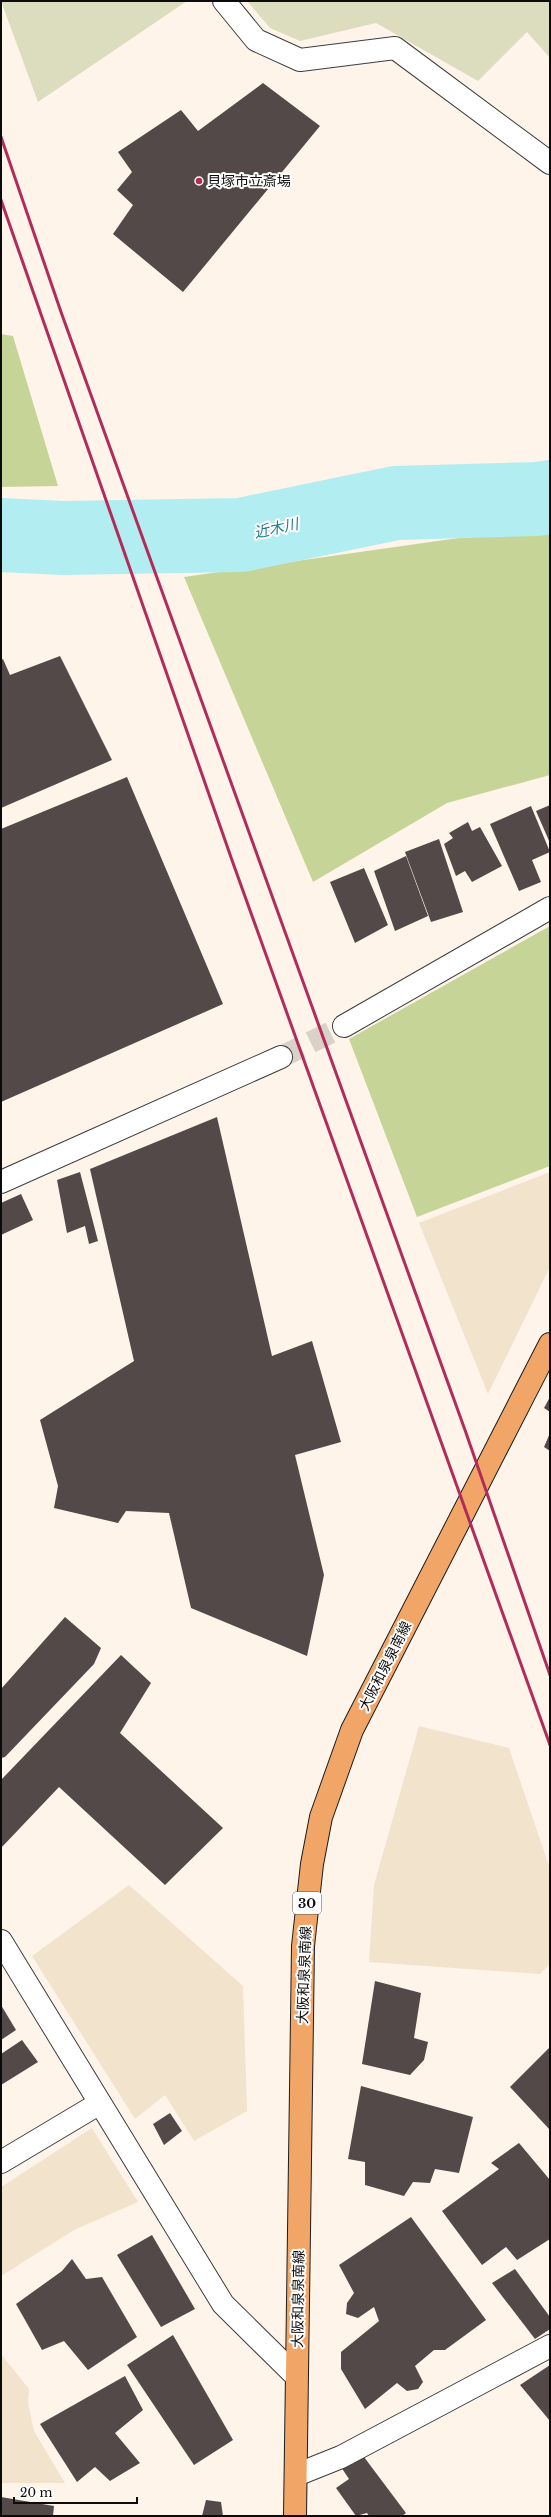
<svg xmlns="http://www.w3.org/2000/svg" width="551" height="2517" font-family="'Libre Baskerville','Noto Sans JP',serif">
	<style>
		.farmland { fill: #f2e3cc }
		.forest { fill: #c6d597 }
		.cemetery { fill: #dcddbe }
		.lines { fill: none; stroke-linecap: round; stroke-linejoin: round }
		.river { stroke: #b2edf2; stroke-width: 74 }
		.building { fill: #534948 }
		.minor-tunnel { stroke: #dad1c9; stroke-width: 22; stroke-dasharray: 22 11; stroke-linecap: butt }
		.minor-casing { stroke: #3e3e3e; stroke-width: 24 }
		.primary-casing { stroke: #1c1c1c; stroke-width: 24 }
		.minor { stroke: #fff; stroke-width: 22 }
		.primary { stroke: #f1a667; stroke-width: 22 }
		.rail { stroke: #b22c5a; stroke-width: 3 }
		.poi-dot { fill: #b22c5a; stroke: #fff; stroke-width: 1.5 }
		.labels { text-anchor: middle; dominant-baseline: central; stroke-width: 4; stroke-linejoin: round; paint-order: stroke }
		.shield { fill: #fff; stroke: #545454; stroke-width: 1 }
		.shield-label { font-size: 13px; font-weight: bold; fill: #0b0b0b }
		.poi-label { font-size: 14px; fill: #0b0b0b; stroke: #fff; text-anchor: start }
		.street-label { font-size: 14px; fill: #0b0b0b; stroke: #fff }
		.water-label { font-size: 15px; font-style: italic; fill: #1b7e8e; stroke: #fff }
	</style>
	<rect width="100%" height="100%" fill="#fef4ea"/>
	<path class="farmland" d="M550 1172V1267L488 1394 419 1223Z
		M419 1726 509 1748 550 1869V1964L540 1974 369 1962 374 1885Z
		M129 1885 243 1986 247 2111 194 2141 165 2095 135 2119 32 1956Z
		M92 2128 138 2202 74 2230 1 2276V2187Z
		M1 2354 29 2389 28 2403 34 2431 65 2483H1Z"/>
	<path class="forest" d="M1 334 13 336 58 486 1 487Z
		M550 525V775L447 803 313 882 184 577Z
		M550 926V1166L417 1217 349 1039Z"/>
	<path class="cemetery" d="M1 1H187L38 102Z
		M247 1H550V58L527 32 478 81 376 23 300 41 270 28Z"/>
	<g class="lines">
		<path class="river" d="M1 535 63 538 241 535 396 503 537 499 550 497"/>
	</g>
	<path class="building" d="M263 83 320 126 183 292 113 234 133 205 117 190 132 172 118 152 181 110 198 131Z
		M60 656 112 760 1 808V660L3 659 10 675Z
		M127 777 223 1004 1 1102V829Z
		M550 805V843L536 811Z
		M531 806 550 852 532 860 541 882 519 891 490 824Z
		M468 822 472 831 480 827 502 866 472 882 465 871 456 876 444 844 453 838 449 833Z
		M439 839 463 912 431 922 405 852Z
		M406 856 428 916 395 931 374 871Z
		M364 868 388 925 355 943 330 882Z
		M217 1117 272 1356 312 1341 341 1442 295 1455 324 1575 307 1656 191 1608 169 1513 126 1511 118 1523 54 1508 58 1486 40 1420 134 1361 90 1169Z
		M80 1172 98 1241 89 1244 85 1226 67 1233 57 1180Z
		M21 1194 33 1220 1 1235V1203Z
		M550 1397V1412L544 1408Z
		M550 1433V1451L544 1447Z
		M65 1617 101 1648 94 1664 5 1757 1 1758V1689Z
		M121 1655 151 1683 120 1733 223 1828 165 1885 59 1787 1 1848V1780Z
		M375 1981 421 1993 414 2038 428 2042 424 2060 410 2075 362 2064Z
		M1 2005 16 2030 1 2040Z
		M22 2040 38 2062 1 2085V2054Z
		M550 2047V2130L510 2087Z
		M361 2086 473 2117 459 2173 435 2169 430 2183 413 2182 404 2196 365 2185V2162L348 2159Z
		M170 2113 182 2131 164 2145 153 2124Z
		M519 2143 550 2180V2239L517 2260 506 2247 482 2265 442 2211 499 2169 491 2163Z
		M411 2217 486 2320 445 2350H434L415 2366 423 2382 418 2389 407 2391 397 2383 365 2409 341 2369V2352L379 2321 374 2307 358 2318 346 2314 347 2303 354 2293 339 2265Z
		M152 2235 195 2309 161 2327 117 2255Z
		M72 2259 86 2279 102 2277 137 2337 88 2370 64 2341 42 2350 16 2304 62 2271Z
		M515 2269 550 2317V2329L535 2339 492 2283Z
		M173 2335 233 2440 194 2465 127 2365Z
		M550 2365V2421L520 2385Z
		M125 2376 143 2410 115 2433 140 2463 110 2481 95 2467 77 2482 40 2424Z
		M361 2453 406 2513 402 2516H369L367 2513 356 2516 336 2488 349 2479 341 2467Z
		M1 2497 54 2506 53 2516H1Z
		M206 2500 221 2502 223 2516H202Z"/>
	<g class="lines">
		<path class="minor-tunnel" d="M281 1057 344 1026"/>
		<defs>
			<path id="minor" d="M224 1 256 40 300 60 395 48 550 163
				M344 1026 550 908
				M1 1182 281 1057
				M1 1941 223 2304 296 2376
				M1 2162 100 2103
				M296 2475 341 2457 550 2346"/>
			<path id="primary" d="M295 2516 303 1946 312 1864 321 1817 352 1730 550 1344"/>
		</defs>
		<use href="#minor" class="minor-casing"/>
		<use href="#primary" class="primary-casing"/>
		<use href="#minor" class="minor"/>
		<use href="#primary" class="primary"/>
		<path class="rail" d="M1 137 61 312 465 1430 550 1675
			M1 200 233 863 550 1745"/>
	</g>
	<circle class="poi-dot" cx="199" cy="181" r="4"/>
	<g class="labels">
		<rect class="shield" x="293" y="1892" width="28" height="22" rx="3"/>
		<g class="shield-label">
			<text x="307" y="1903">30</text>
		</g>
		<g class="poi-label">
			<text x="207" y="181">貝塚市立斎場</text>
		</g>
		<g class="street-label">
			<text transform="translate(385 1666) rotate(-63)">大阪和泉泉南線</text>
			<text transform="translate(304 1975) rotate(-88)">大阪和泉泉南線</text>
			<text transform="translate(298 2299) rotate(-89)">大阪和泉泉南線</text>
		</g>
		<g class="water-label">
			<text transform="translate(276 528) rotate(-12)">近木川</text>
		</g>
	</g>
	<rect width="551" height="2517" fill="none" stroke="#0b0b0b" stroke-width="4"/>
	<path d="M14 2497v6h123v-6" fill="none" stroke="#0b0b0b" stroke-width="2"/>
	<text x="20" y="2497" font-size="12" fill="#0b0b0b" stroke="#ffffff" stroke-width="3" paint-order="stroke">20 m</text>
</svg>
